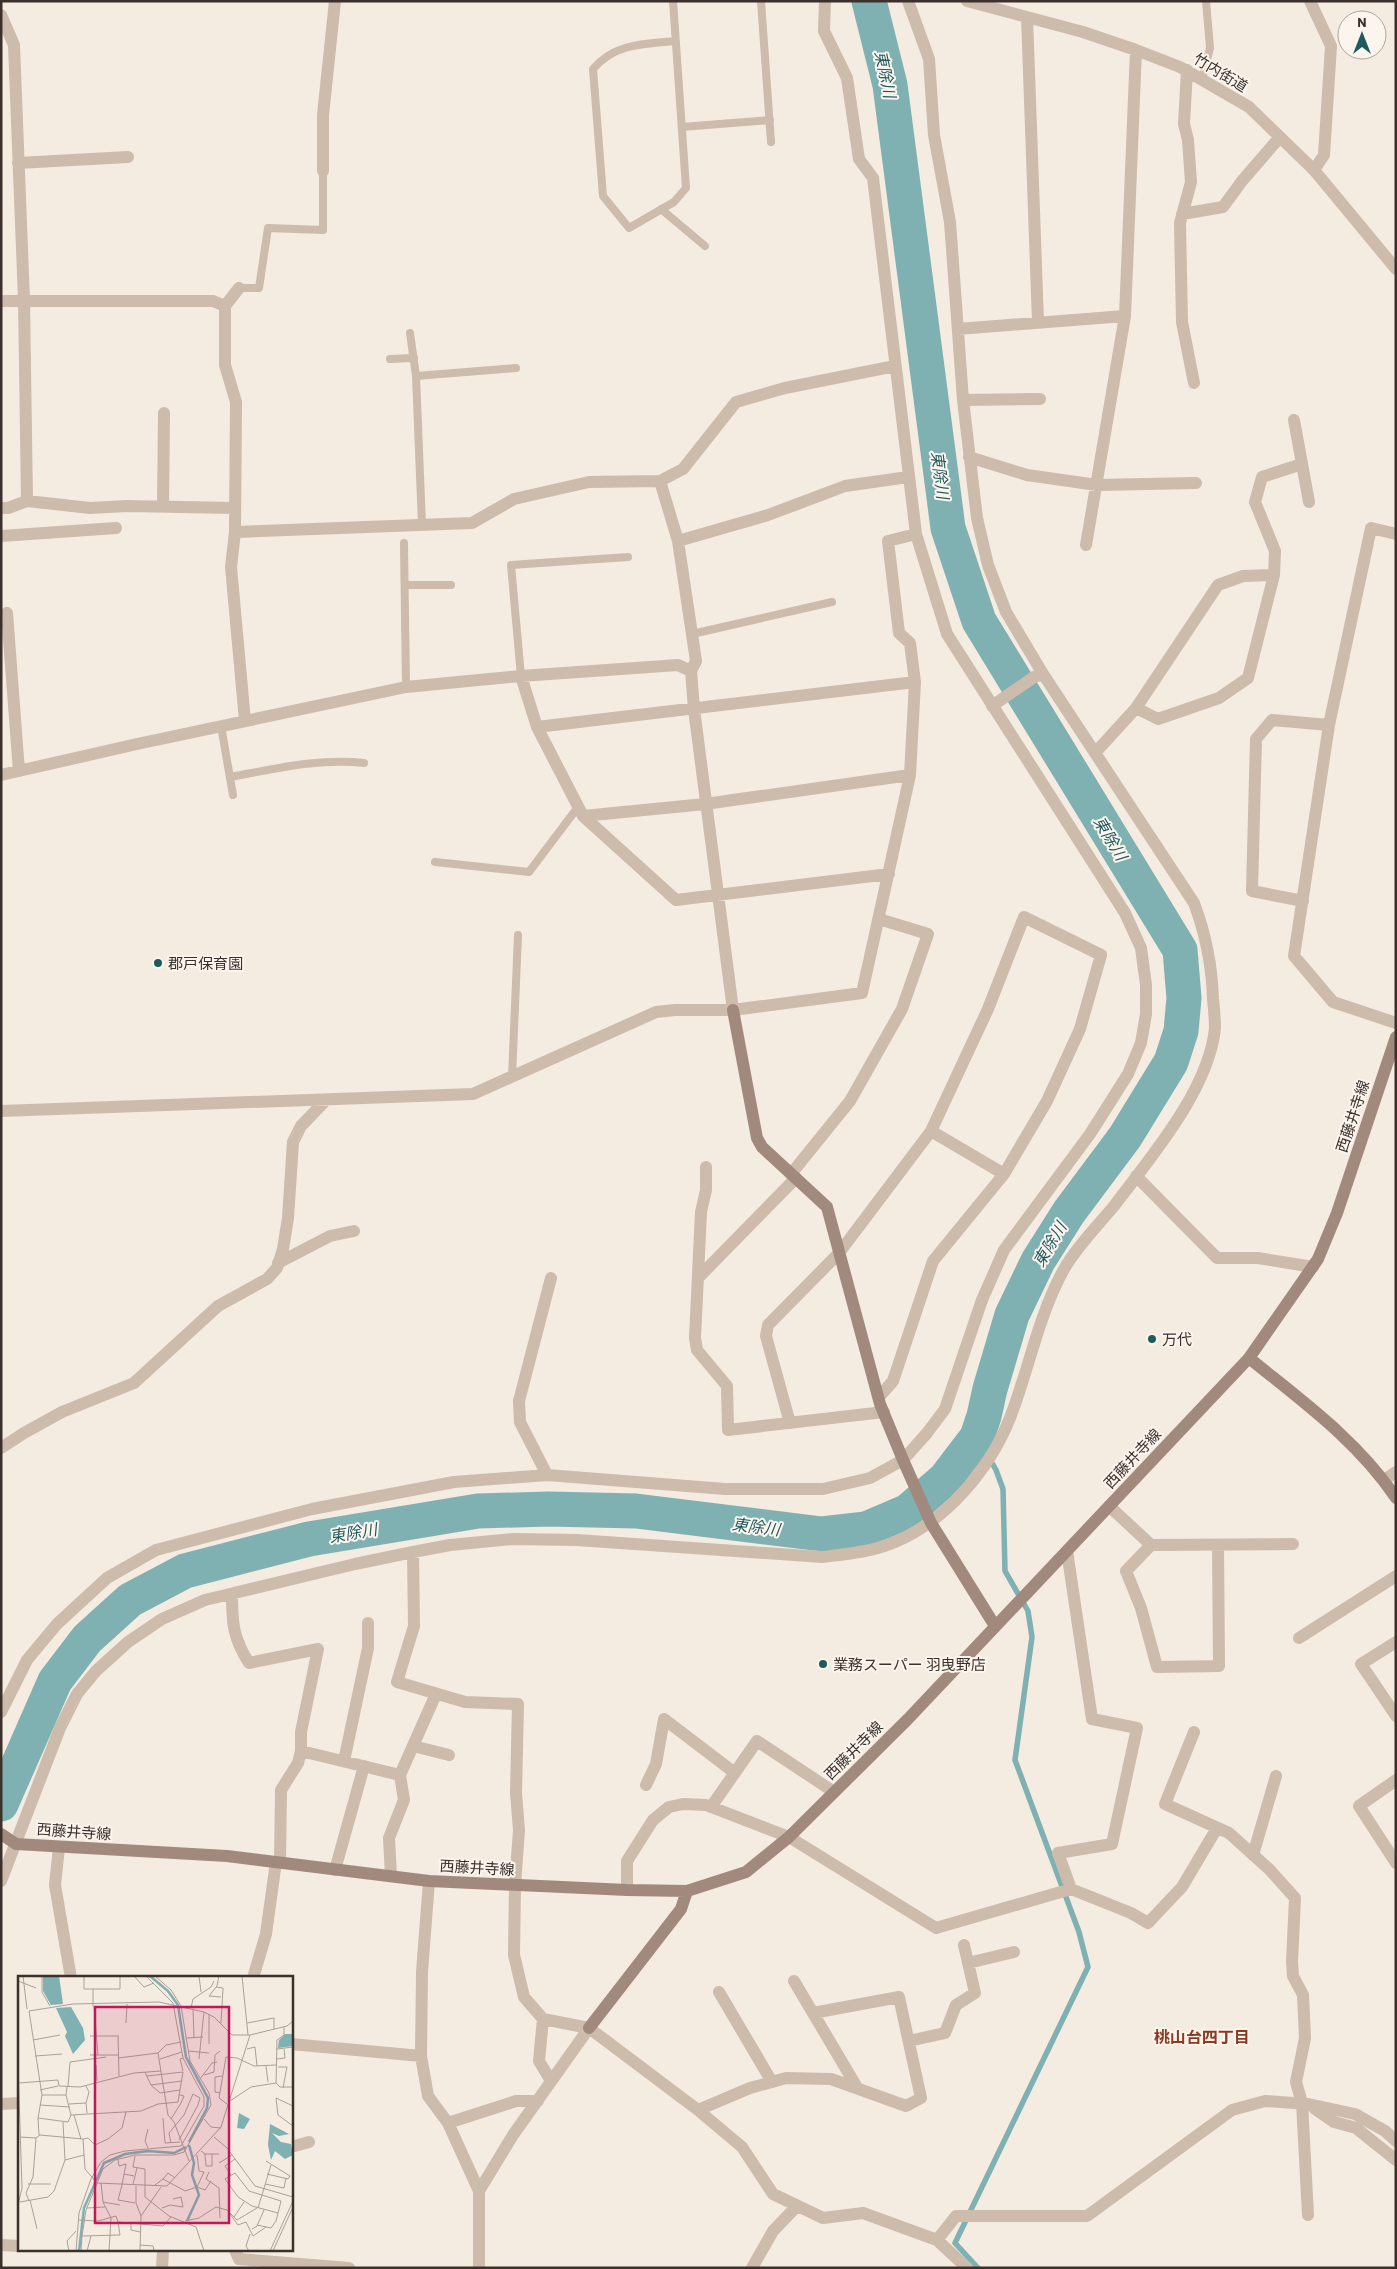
<svg xmlns="http://www.w3.org/2000/svg" width="1397" height="2269" font-family="Barlow,'Noto Sans JP',sans-serif">
	<style>
		.lines { fill: none; stroke-linecap: round; stroke-linejoin: round }
		.stream { stroke: #7fb0b2; stroke-width: 5.5 }
		.river { stroke: #7fb0b2; stroke-width: 35 }
		.lane { stroke: #cdbbac; stroke-width: 8 }
		.street { stroke: #cdbbac; stroke-width: 12 }
		.secondary { stroke: #a18a7d; stroke-width: 12 }
		.poi-dot { fill: #1f5a5e; stroke: #fbf5ee; stroke-width: 2 }
		.labels { text-anchor: middle; dominant-baseline: central; stroke-width: 4; stroke-linejoin: round; paint-order: stroke }
		.street-label { font-size: 15px; fill: #3b302b; stroke: #fbf5ee }
		.poi-label { font-size: 15px; fill: #3b302b; stroke: #fbf5ee; text-anchor: start }
		.water-label { font-size: 16px; font-style: italic; fill: #1f5a5e; stroke: #fbf5ee }
		.neighbourhood-label { font-size: 16px; font-weight: bold; fill: #8c3b22; stroke: #fbf5ee }
		.inset-river { fill: none; stroke: #7fb0b2; stroke-width: 2.5 }
		.inset-road { fill: none; stroke: #aaa098; stroke-width: 1 }
		.view { fill: #c2185b; fill-opacity: 0.15; stroke: #c2185b; stroke-width: 2.5 }
		.inset-edge { fill: none; stroke: #3b302b; stroke-width: 2.5 }
	</style>
	<rect width="100%" height="100%" fill="#f4ebe1"/>
	<g class="lines">
		<path class="stream" d="M977 1437 996 1470 1003 1489 1005 1571 1028 1611 1032 1637 1015 1760 1079 1932 1088 1967 955 2243 978 2268"/>
		<path class="river" d="M1 1804 55 1681 87 1639 130 1600 185 1571 309 1539 478 1511 548 1509 636 1511 822 1534 866 1529 908 1511 945 1479 977 1437 984 1416 990 1389 1012 1315 1038 1261 1069 1212 1125 1137 1171 1062 1181 1031 1184 998 1180 950 979 621 948 528 890 85 869 1"/>
		<path class="lane" d="M673 1 686 188 674 202 629 228 603 196 593 69C615 43 644 44 675 41
			M761 1 771 142
			M1202 79 1210 48 1206 1
			M682 127 770 120
			M661 209 705 246
			M239 288H259L268 228 323 230V171
			M410 333 416 376 422 525
			M390 359 414 358
			M416 376 516 368
			M404 543 406 687
			M405 585H451
			M692 634 832 602
			M521 676 511 565 628 557
			M221 726 233 795
			M230 777C274 769 319 758 364 763
			M435 862 529 872 578 807
			M512 1077 518 935"/>
		<path class="street" d="M967 1 1083 32 1136 50 1180 67 1249 107 1314 170 1396 269
			M1310 1 1331 46 1324 155 1314 170
			M1 15 14 45 24 300 27 501
			M1027 17 1038 322
			M1187 70 1184 124 1188 140 1191 182 1180 223 1182 322 1194 383
			M18 163 128 157
			M323 171V115L335 1
			M1182 214 1223 207 1242 181 1280 137
			M239 288 225 306V365L236 402 235 532 231 567 245 721
			M1 301H213L225 306
			M958 329 1125 316
			M963 400 1040 399
			M1294 420 1309 502
			M969 457 1027 475 1097 485 1196 483
			M660 481 678 541 696 661 691 671 694 709 733 1010
			M163 506 164 413
			M1 508H8L27 501 90 508 127 506 235 508
			M235 532 472 523 514 499 589 482 660 481 683 469 736 402 785 388 895 366
			M1396 534 1371 528 1329 725 1294 956 1333 1002 1396 1023
			M1 536 116 528
			M678 541 768 515 845 486 908 477
			M1086 545 1125 316 1136 50
			M7 613 19 771
			M521 676 537 727 583 816 676 900 889 874
			M915 682 910 643 899 633 888 541 916 534
			M992 706 1034 677 1043 674
			M1136 708 1158 719 1219 698 1248 678 1274 575 1275 551 1255 502 1262 477 1302 464
			M1095 753 1136 708 1218 585 1243 576 1274 575
			M1 775 137 744 406 687 521 676 678 665 691 671
			M583 816 705 804 910 775
			M1303 901 1252 891 1256 739 1272 720 1329 725
			M1 1111 473 1094 656 1012 675 1010H733L862 993 910 775 915 682 537 727
			M931 1131 1004 1174
			M706 1167V1190L701 1212 695 1338 697 1350 727 1386 728 1430 884 1412
			M791 1174 850 1101 902 1009 928 934 879 919
			M1136 1176 1217 1258H1258L1313 1267
			M278 1263 330 1236 354 1231
			M698 1278 796 1178
			M790 1423 766 1336 768 1325 839 1253 931 1131 988 1009 1024 917 1101 955 1080 1029 1047 1101 1004 1174 933 1261 893 1381 879 1397
			M1 1448 24 1433 62 1412 134 1383 218 1306 267 1279 277 1268 283 1249 288 1218 293 1142 301 1126 326 1100
			M547 1475 520 1422 519 1401 551 1278
			M1384 1480 1396 1472
			M1109 1506 1151 1545 1293 1544
			M1151 1545 1126 1571 1141 1608 1157 1667 1219 1666 1218 1545
			M1067 1551 1092 1719 1137 1728 1112 1844 1058 1853 1071 1889
			M413 1552 414 1626 397 1682 465 1702 518 1704 516 1793 519 1830 515 1885 514 1955 524 1997 543 2019 589 2028 698 2110 742 2147 773 2194 823 2218 863 2213 937 2240 967 2268
			M232 1594C232 1623 233 1638 249 1663L318 1649 301 1732V1751
			M1299 1638 1396 1576
			M1396 1642 1361 1664 1396 1716
			M1 1712 27 1660 57 1624 107 1578 156 1550 312 1509 454 1482 547 1475 725 1489H823L870 1478 903 1460 927 1433 945 1409 982 1300 1004 1250 1090 1134 1128 1074 1141 1043 1146 1014V985L1141 948 1125 913 947 634 916 534 873 178 859 159 847 78 824 31 825 1
			M1194 1732 1165 1804 1229 1833 1269 1869 1295 1898 1292 1962 1293 1976 1303 1995 1305 2038 1296 2082 1302 2103 1308 2215
			M413 1746 449 1755
			M344 1761 368 1648V1623
			M1396 1780 1359 1806 1396 1863
			M646 1785 656 1764 664 1719 735 1773
			M711 1807 757 1741 834 1792
			M59 1847 55 1885 71 1978
			M1253 1855 1276 1776
			M280 1863 281 1790 298 1763 301 1751 400 1775
			M335 1870 364 1766
			M391 1876 389 1838 404 1800 400 1775 436 1694
			M1 1881 60 1728 77 1694 96 1671 128 1642 162 1619 205 1600 355 1564 413 1552 450 1545 513 1539 577 1540 822 1557C846 1554 872 1552 895 1542 947 1520 989 1470 1010 1418 1029 1369 1038 1317 1063 1271 1074 1250 1098 1225 1114 1206 1150 1158 1209 1090 1215 1028 1215 1019 1214 1009 1213 999 1212 965 1206 935 1194 903L1043 674 1006 612 988 565 977 518 963 400 950 222 934 135 929 59 908 1
			M429 1881 422 1972 421 2056 428 2096 448 2123 479 2191V2268
			M627 1890V1861L653 1820 669 1807 683 1804 706 1805 789 1837 936 1928 1071 1889 1131 1913 1148 1923 1182 1887 1217 1828
			M968 1963 1014 1952
			M253 1978 266 1934 276 1862
			M794 1981 858 2089
			M719 1992 772 2082
			M543 2019 539 2061 551 2081
			M909 2041 945 2033 956 2005 975 1993 964 1945
			M291 2044 421 2056
			M1 2104 19 2103
			M1314 2108 1334 2122 1356 2128 1396 2160
			M698 2110 750 2088 786 2078 831 2079 906 2106 921 2098 899 1997 813 2013
			M448 2123 516 2101H538
			M291 2147 309 2142
			M479 2191 513 2135 589 2028
			M937 2240 956 2216H1087L1232 2110 1265 2101 1308 2104 1355 2114 1385 2131 1396 2141
			M1 2245 19 2246
			M235 2250 239 2259 349 2268
			M162 2268 163 2250
			M752 2268 773 2231 797 2206"/>
		<path class="secondary" d="M733 1010 757 1138 762 1147 827 1207 880 1404 903 1460 931 1523 995 1626
			M1249 1358C1302 1401 1358 1441 1396 1498
			M1 1834 16 1844 227 1856 429 1881 627 1890 687 1891 746 1872 789 1837 908 1719 1249 1358 1318 1259 1337 1213 1396 1037
			M589 2028 681 1909 687 1891"/>
	</g>
	<g class="poi-dot">
		<circle cx="158" cy="963" r="5"/>
		<circle cx="1152" cy="1339" r="5"/>
		<circle cx="823" cy="1664" r="5"/>
	</g>
	<g class="labels">
		<g class="street-label">
			<text transform="translate(1221 72) rotate(31)">竹内街道</text>
			<text transform="translate(1352 1116) rotate(-72)">西藤井寺線</text>
			<text transform="translate(1132 1458) rotate(-47)">西藤井寺線</text>
			<text transform="translate(853 1750) rotate(-45)">西藤井寺線</text>
			<text transform="translate(74 1831) rotate(4)">西藤井寺線</text>
			<text transform="translate(477 1867) rotate(3)">西藤井寺線</text>
		</g>
		<g class="poi-label">
			<text x="168" y="963">郡戸保育園</text>
			<text x="1162" y="1339">万代</text>
			<text x="833" y="1664">業務スーパー 羽曳野店</text>
		</g>
		<g class="water-label">
			<text transform="translate(886 74) rotate(78)">東除川</text>
			<text transform="translate(941 475) rotate(83)">東除川</text>
			<text transform="translate(1111 838) rotate(59)">東除川</text>
			<text transform="translate(1049 1244) rotate(-59)">東除川</text>
			<text transform="translate(756 1526) rotate(7)">東除川</text>
			<text transform="translate(353 1532) rotate(-9)">東除川</text>
		</g>
		<g class="neighbourhood-label">
			<text x="1202" y="2036">桃山台四丁目</text>
		</g>
	</g>
	<g transform="translate(18 1976)">
		<rect width="275" height="275" fill="#f4ebe1"/>
		<path d="M25 0H41L45 28 33 29 25 15ZM53 31 65 52 67 64 55 78 47 60 49 56 38 32ZM267 58H275V70L260 72 261 64ZM221 137 232 143 226 153 219 152ZM252 148 271 158 261 160 254 157 263 166 273 168 275 179 267 183 257 175 253 184 250 169Z" fill="#7fb0b2"/>
		<path class="inset-river" d="M132 0 150 15 160 29 168 81 190 122 189 132 171 166M169 245 181 219 174 199 176 187 171 169M61 275 66 232 86 187 107 178 130 175 156 177 168 171"/>
		<path class="inset-road" d="M5 0 9 33M24 0V16L32 30M66 0V13H102V0M116 0 126 11 136 7M181 0 183 16M201 0 199 10 191 20 203 21M224 0 230 59M0 5 18 12M198 11 205 12 203 47M75 30V13M76 30 80 79M173 32 175 23 193 11 196 5M175 33 176 62M11 35 55 28 141 26 186 36 196 41 214 59H232M11 35 24 119 20 142 50 146 53 139 48 119 49 111M191 38V68M108 47 109 28M229 47 256 42V53M100 59 101 100M72 60H99M169 62 185 61M15 64 42 59M229 73 237 71 239 90M259 73 275 71M170 75 191 77M140 77 150 139 156 146 171 185M72 79H100M17 80 44 78M100 82 140 77 148 69 163 66M142 83 164 76M181 83 186 36M259 83 267 82 266 73M78 89 79 105M0 90 4 212 0 229M248 90 250 106M260 91H269L265 112M165 95 162 83 165 82M127 96 133 109 142 117 162 114M186 99 196 96 197 79 202 75M182 103 194 87 199 86M1 107 40 104 41 110 62 111 116 97 143 95M258 107 262 111H275M133 109 164 105M68 110 71 116 68 127M50 111 52 86 88 81M22 114 40 110M202 117 197 116V101L204 100M24 119H48M212 125 233 111 258 107 259 64 266 59V51M51 128 68 127 69 137M209 128 201 122 208 81 219 82 236 90 259 89M22 129 52 131M275 130 258 122 260 139 275 150M53 139 123 135 140 128 160 126 165 96 129 100M56 139 63 163M20 142 21 159M145 142 147 167 162 166M153 143 163 127 166 120 162 119M186 143 193 151 203 152M2 161 18 162 22 159 65 163 67 193 79 207 149 210 203 151 232 59 269 50 275 45M196 161 209 172 237 210 275 221M65 163 70 162 77 169 90 163 104 152 108 136M153 167 151 157 166 139 175 118 182 122 180 129 161 164M130 172 127 165 130 153M183 175 187 178H201M187 178 188 190H194V178M179 179 181 195 186 196 179 211M117 180 115 191 127 193V221L151 240 178 251 186 275M100 183 101 190 108 188 106 198M47 184 66 179M248 185 272 200 270 203 249 198M201 187 214 179M191 196 188 203 201 212 202 242M213 199 207 190 217 183M145 203 150 197 157 202M83 207 85 226 93 242 91 275M10 208H33M115 208 119 192M247 208 266 212 268 202M104 209 100 224 117 227M104 209 106 198 116 200M137 209 145 203 167 215 179 211 187 214 193 205M118 210V227L123 240 122 275M12 224 19 253M11 225 8 217 15 201 18 162M2 226 30 221 36 215 47 184 45 146M85 226 102 229M69 232 87 231M144 232 152 229 165 231 163 221 155 223M240 232 253 189M212 238 220 249 228 246 235 260 248 251M123 240 143 211M216 241 226 226M60 244 80 245 98 240 100 246 145 250 153 241M167 245 181 242 198 231 209 234 219 244 239 232M100 246 102 259 64 260 68 234 85 193 97 184 117 179H156L166 176 193 129 191 117 172 85 163 30 153 14 137 0M113 248V254L122 256M239 249 253 252 258 245 263 225 231 215 217 197 207 203 220 221 234 230 260 237M234 253 239 250 246 234M122 269 135 270 136 275M51 275 49 265 58 255M58 275 61 237 73 203 83 186 92 179 107 175 163 170 186 130V121L165 82 155 27 128 0M63 275 64 260M69 275 73 260M231 275 228 270 232 258M252 275 275 225M255 275 275 231"/>
		<path class="view" d="M77 31H211V247H77Z"/>
		<rect width="275" height="275" class="inset-edge"/>
	</g>
	<rect width="1397" height="2269" fill="none" stroke="#3b302b" stroke-width="5"/>
	<g transform="translate(1362 35)"><circle r="24" fill="#fbf5ee" stroke="#aea6a0"/>
	<path d="M0-4L9 19L0 12L-9 19Z" fill="#1f5a5e"/>
	<text y="-8" font-size="14" font-weight="bold" text-anchor="middle" fill="#3b302b">N</text>
	</g>
</svg>
